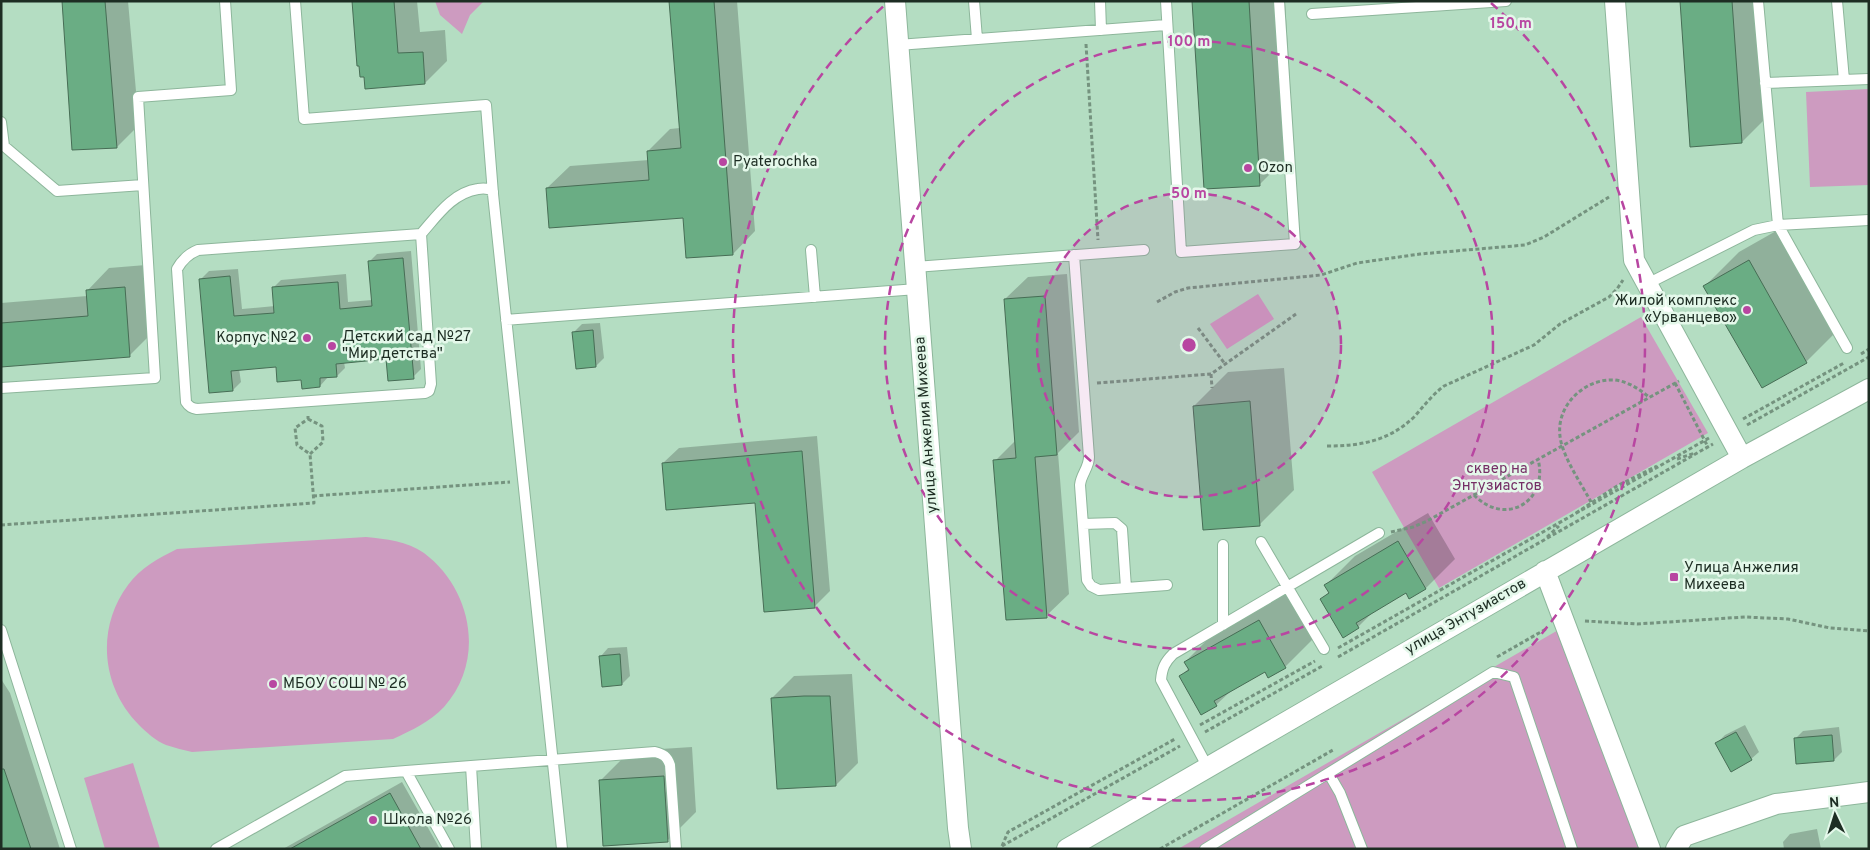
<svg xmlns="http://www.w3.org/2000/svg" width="1870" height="850" font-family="Overpass,sans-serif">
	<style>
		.green { fill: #cd9bc0 }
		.shadow { fill: #0003 }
		.building { fill: #6aad84; stroke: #476d55 }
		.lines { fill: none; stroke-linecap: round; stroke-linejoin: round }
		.lane-casing { stroke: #8db69b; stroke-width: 12 }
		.street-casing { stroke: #8db69b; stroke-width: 22 }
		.path { stroke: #75937f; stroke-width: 3; stroke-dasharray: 4 2.5; stroke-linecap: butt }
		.lane { stroke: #fff; stroke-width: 10 }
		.street { stroke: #fff; stroke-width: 20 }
		.ring { fill: none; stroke: #b846a1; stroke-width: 2.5; stroke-dasharray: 9 6 }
		.poi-dot { fill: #b846a1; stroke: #e4f8ea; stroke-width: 2 }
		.labels { text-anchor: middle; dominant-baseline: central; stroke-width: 5; stroke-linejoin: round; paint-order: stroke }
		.poi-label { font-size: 15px; fill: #1d2d23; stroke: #e4f8ea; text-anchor: start }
		.street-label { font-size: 15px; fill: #1d2d23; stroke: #e4f8ea }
		.park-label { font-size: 15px; fill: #752f66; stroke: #e4f8ea }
		.centre { fill: #b846a1; stroke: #e4f8ea; stroke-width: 2.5 }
		.ring-label { font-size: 15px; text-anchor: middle; font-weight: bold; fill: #b846a1; stroke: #e4f8ea; stroke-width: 5; stroke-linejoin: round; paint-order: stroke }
	</style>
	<rect width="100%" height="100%" fill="#b4ddc2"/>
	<path class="green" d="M435 1H484L470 15 462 34 440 15Z
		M1869 89V185L1810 187 1806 92Z
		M1258 294 1274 319 1227 349 1210 324Z
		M1641 317 1708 433 1439 588 1372 472Z
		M366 537C386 539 407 541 424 553 472 589 486 660 444 707 430 722 412 730 393 739L192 752C184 750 175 748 166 745 156 741 146 732 139 725 101 687 96 628 128 585 140 568 159 558 177 549Z
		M1560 629 1644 849H1178Z
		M133 763 160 849H105L84 778Z"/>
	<path class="shadow" d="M64 1H128L139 125 117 147Z
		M354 1H417L420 32 445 30 447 61 425 83 366 88Z
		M671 1H737L755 231 733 254 684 216 547 188 570 166 649 160 648 151 670 129 680 128Z
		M1194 1H1285L1294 150 1260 184 1205 188Z
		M1681 1H1756L1764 120 1742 142Z
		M1783 227 1840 328 1806 362 1705 286 1739 252Z
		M411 251 421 369 413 377 387 358 344 362 345 368 337 376 328 377 320 386 277 366 239 369 241 382 233 390 201 279 209 271 238 269 242 309 275 306 273 288 281 280 346 274 348 302 372 300 369 262 377 254Z
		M146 265 152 333 130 355 1 366V303L87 296V291L109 268Z
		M1067 274 1079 432 1058 453 1069 594 1046 616 995 461 1016 440 1005 299 1028 277Z
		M600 323 604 358 596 366 574 332 582 324Z
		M1284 368 1294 490 1260 524 1194 406 1228 372Z
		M817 436 830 591 814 607 756 502 663 463 679 448Z
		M1428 513 1455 559 1426 588 1410 597 1406 592 1376 609 1358 627 1322 599 1330 591 1326 585 1355 556Z
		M1288 592 1314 638 1285 667 1265 671 1233 689 1216 705 1202 713 1181 676 1189 668 1185 662 1214 633Z
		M627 647 630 676 622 684 601 656 608 648Z
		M852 674 858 763 836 785 772 698 794 676Z
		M1 679 10 693 60 849H1Z
		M1745 725 1759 752 1751 759 1717 743 1725 735Z
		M1839 727 1842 752 1834 760 1797 763 1795 739 1803 731Z
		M692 747 696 812 667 841 601 780 630 751Z
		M402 782 440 849H283Z
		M1817 829 1821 849H1784L1783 842 1790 834Z"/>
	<path class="building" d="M62 1H105L117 148 72 150Z
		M352 1H394L398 53 423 52 425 84 365 89 364 77H360L359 66H357Z
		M669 1H714L733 255 686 258 683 218 549 228 546 188 649 180 647 151 681 148Z
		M1192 1H1249L1260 186 1204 189Z
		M1680 1H1732L1742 143 1690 147Z
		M403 258 414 379 388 381 386 359 336 364 337 377 320 378V387L302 389 301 380 277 382 276 367 231 371 233 391 209 393 199 279 230 276 234 316 274 313 272 287 338 282 340 309 372 306 368 261Z
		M1749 260 1807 363 1762 388 1703 286Z
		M125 287 130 357 1 367V323L88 316 86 290Z
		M1045 296 1057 455 1035 457 1047 618 1006 620 993 460 1016 458 1004 299Z
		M593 330 596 367 576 369 572 332Z
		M1250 401 1260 526 1203 530 1193 406Z
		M802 451 815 608 764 612 755 503 666 510 662 463Z
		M1398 541 1426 589 1409 599 1406 593 1356 623 1359 628 1343 638 1320 599 1329 593 1324 585Z
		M1259 620 1286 668 1268 678 1265 672 1214 701 1217 706 1201 715 1179 676 1189 670 1184 662Z
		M620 654 622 685 602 687 599 656Z
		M804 696H830L836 786 777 789 771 698Z
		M1736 732 1752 760 1731 772 1715 743Z
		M1832 735 1834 761 1796 764 1794 738Z
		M1 769H4L31 849H1Z
		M664 776 668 842 603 846 599 780Z
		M390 793 421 849H290Z"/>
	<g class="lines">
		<defs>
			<path id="lane" d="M295 1 304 119 486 105 493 194 562 849
				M974 1 977 39
				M1100 1 1101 30
				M1166 1 1181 252 1295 244 1279 1
				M1758 1 1778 225 1869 220
				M1837 1 1844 80
				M1312 14 1506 1
				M898 45 1166 25
				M1765 83 1869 79
				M1 122 4 146 57 191 143 185
				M421 234 431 384 429 391 425 393 197 409C192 408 189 407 186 402L177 269C182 260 188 254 198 250L421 234C437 216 452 193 478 189 483 188 488 188 493 191V194
				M811 250 815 297
				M1074 255 1089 457C1089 468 1081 474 1080 485L1087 580 1091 586 1099 590 1167 585
				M915 267 1144 250
				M1647 284 1754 230 1778 225 1847 348
				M506 320 917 289
				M1 388 155 378 138 97 231 90 225 1
				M1083 524 1115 523 1122 529 1126 588
				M1261 542 1324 649
				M1223 625V545
				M1 630 71 849
				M471 766 655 752C663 754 667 756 670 765L676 849
				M1207 766 1161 680C1162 668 1165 662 1173 654L1379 533
				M406 771 471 766 476 849
				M1329 774 1340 793 1362 849
				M216 849 345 776 406 771 449 849
				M1205 849 1493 672 1514 677 1572 849"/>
			<path id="street" d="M895 1 958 828 961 849
				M1615 1 1634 260 1742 458
				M1545 571 1650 849
				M1067 849 1742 458 1869 389
				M1676 849 1684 836 1776 804 1869 792"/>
		</defs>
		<use href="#lane" class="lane-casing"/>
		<use href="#street" class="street-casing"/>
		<path class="path" d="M1086 44 1098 240
			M1157 302 1175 292 1188 288 1321 275 1357 263 1420 254 1525 245 1544 237 1609 197
			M1198 328 1225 364
			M1861 354 1869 349
			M1211 374 1212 388
			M1097 383 1211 374 1296 314
			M1675 383 1708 447
			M308 416V419L295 428 297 445 310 454
			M308 419 322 426 323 442 310 454
			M1743 419 1844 363
			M1747 425 1869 357
			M1327 446C1361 446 1389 441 1414 417 1424 406 1432 395 1444 386L1534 345 1560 324 1609 297 1617 289 1623 280
			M1677 459 1695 453
			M1474 495C1505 527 1549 502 1538 459
			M313 496 510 482
			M1591 502C1581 483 1562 456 1560 436 1556 405 1585 378 1615 380 1629 382 1639 389 1649 397
			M1576 513 1617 486 1657 466
			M1 525 314 503 310 454
			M1391 532 1413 527 1427 521 1679 381
			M1547 537 1559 526
			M1585 621 1637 624 1745 617 1788 619 1830 628 1869 631
			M1338 648 1709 438
			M1338 657 1713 444
			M1497 657 1546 629
			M1200 725 1315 661
			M1205 732 1324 665
			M1002 846 1008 832 1175 739
			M1002 846 1180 746
			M1160 849 1333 750"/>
		<use href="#lane" class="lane"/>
		<use href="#street" class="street"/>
	</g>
	<circle cx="1189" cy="345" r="152" fill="#b846a1" fill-opacity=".12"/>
	<g class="ring">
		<circle cx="1189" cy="345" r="152"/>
		<circle cx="1189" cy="345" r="304"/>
		<path d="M1491 3A456 456 0 1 1 887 3"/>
	</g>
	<g class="poi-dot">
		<circle cx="723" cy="162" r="5"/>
		<circle cx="1248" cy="168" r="5"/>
		<circle cx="1747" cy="310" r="5"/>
		<circle cx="307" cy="338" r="5"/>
		<circle cx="332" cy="346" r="5"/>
		<rect x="1669" y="572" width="10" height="10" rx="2.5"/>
		<circle cx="273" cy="684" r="5"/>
		<circle cx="373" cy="820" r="5"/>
	</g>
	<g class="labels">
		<g class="poi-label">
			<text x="733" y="162">Pyaterochka</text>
			<text x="1258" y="168">Ozon</text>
			<text x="1737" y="301" text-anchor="end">Жилой комплекс<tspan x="1737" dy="17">«Урванцево»</tspan></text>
			<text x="342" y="337">Детский сад №27<tspan x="342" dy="17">"Мир детства"</tspan></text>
			<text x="297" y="338" text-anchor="end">Корпус №2</text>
			<text x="1684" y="568">Улица Анжелия<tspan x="1684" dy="17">Михеева</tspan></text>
			<text x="283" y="684">МБОУ СОШ № 26</text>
			<text x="383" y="820">Школа №26</text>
		</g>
		<g class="street-label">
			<text transform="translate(927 425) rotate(-94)">улица Анжелия Михеева</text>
			<text transform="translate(1466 617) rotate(-30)">улица Энтузиастов</text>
		</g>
		<g class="park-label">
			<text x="1497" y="469">сквер на<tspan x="1497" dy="17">Энтузиастов</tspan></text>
		</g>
	</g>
	<circle cx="1189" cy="345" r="8" class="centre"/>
	<g class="ring-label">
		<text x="1511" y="28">150 m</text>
		<text x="1189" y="46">100 m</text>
		<text x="1189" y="198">50 m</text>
	</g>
	<rect width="1870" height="850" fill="none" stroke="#1d2d23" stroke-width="5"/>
	<g transform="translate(1835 815) rotate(356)" stroke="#e4f8ea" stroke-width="4" paint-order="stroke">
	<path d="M0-4L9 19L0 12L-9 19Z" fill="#1d2d23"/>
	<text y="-8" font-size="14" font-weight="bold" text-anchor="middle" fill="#1d2d23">N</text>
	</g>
</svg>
